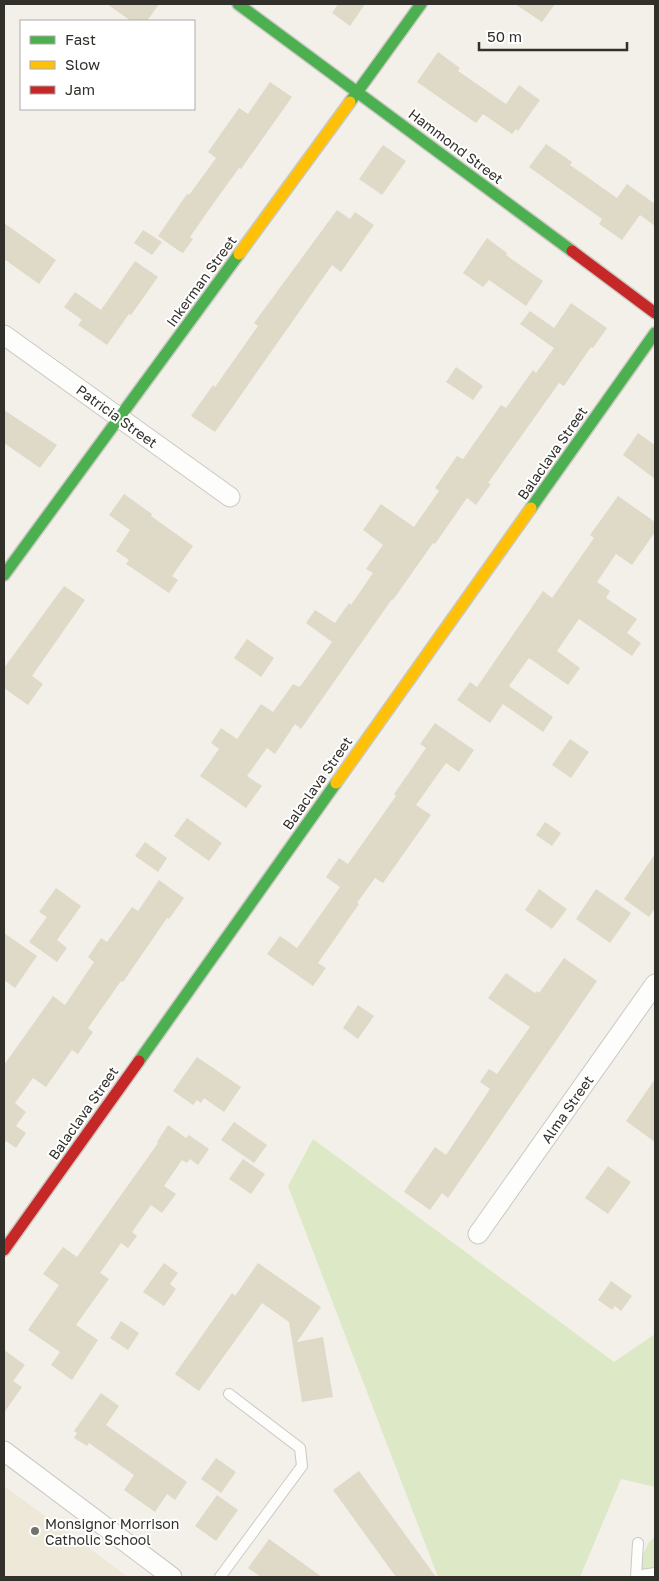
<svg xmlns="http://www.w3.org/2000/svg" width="659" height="1581" font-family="'Golos Text',sans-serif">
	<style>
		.built { fill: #ede8d8 }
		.green { fill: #dde8c7 }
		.building { fill: #dfd9c7 }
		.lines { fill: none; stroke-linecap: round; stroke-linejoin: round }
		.lane-casing { stroke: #cac8c2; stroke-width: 12 }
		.street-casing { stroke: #cac8c2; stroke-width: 21 }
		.fast-casing { stroke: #cac8c2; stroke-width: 14 }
		.slow-casing { stroke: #cac8c2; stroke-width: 14 }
		.jam-casing { stroke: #cac8c2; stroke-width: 14 }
		.lane { stroke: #fdfdfc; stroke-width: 10 }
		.street { stroke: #fdfdfc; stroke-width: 19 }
		.fast { stroke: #4caf50; stroke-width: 11 }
		.slow { stroke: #ffc107; stroke-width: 11 }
		.jam { stroke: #c62828; stroke-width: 11 }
		.poi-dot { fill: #75736d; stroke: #fff; stroke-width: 2 }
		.labels { text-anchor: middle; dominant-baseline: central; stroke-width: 4; stroke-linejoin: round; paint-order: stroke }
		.street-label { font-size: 14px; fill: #32302b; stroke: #fff }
		.poi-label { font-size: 14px; fill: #32302b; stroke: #fff; text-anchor: start }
	</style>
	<rect width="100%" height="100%" fill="#f2f0e8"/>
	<path class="built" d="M4 1486 128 1577H4Z"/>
	<path class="green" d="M313 1139 614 1362 655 1334V1487L621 1479 580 1577H438L288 1186Z
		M655 1537V1577L634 1572 649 1542Z"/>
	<path class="building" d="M107 4H159L147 21H131Z
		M338 4H365L350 26 332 13Z
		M515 4H555L542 22Z
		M438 52 460 68 458 71 506 104 519 85 540 100 518 131 516 129 512 134 483 114 476 123 417 82Z
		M270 82 292 97 241 169 239 168 208 211 190 237 193 239 183 253 179 251 158 236 187 194 189 195 216 158 208 152 239 108 248 114Z
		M546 144 572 162 570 165 617 198 627 184 655 204V226L640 215 622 240 599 224 602 219 529 167Z
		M383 145 406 161 382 195 359 179Z
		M337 210 350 219 355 212 374 225 341 272 332 265 215 432 191 416 213 385 215 387 258 326 254 323Z
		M4 223 56 260 39 284 4 259Z
		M143 230 162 242 152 255 134 243Z
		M487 238 507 253 506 255 543 281 526 306 489 280 483 287 463 273Z
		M135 261 158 277 131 315 129 314 107 345 78 325 82 320 64 307 75 292 101 310Z
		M571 303 607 328 593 348 591 347 564 386 559 383 488 483 491 484 476 505 467 498 435 544 433 543 393 600 392 599 301 729 295 724 275 754 267 748 247 776 262 786 246 808 200 776 219 749 211 743 221 728 237 739 261 704 273 712 293 684 299 687 302 684 332 642 306 623 315 610 335 623 349 603 351 605 373 573 366 569 383 545 363 530 381 504 414 527 439 491 435 488 457 456 463 459 501 405 506 408 533 370 536 373 554 348 520 324 530 311 554 328Z
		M456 367 483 386 473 400 446 382Z
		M4 410 57 445 40 468 4 443Z
		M638 433 655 445V479L623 455Z
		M124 494 152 514 151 516 193 546 172 576 178 580 169 593 126 564 129 560 116 551 130 530 109 515Z
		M618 496 655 522V532L632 565 616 554 597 582 610 591 606 598 637 619 627 633 641 643 632 656 579 619 557 651 580 668 568 685 529 658 509 686 553 717 543 732 503 704 490 723 457 700 470 682 477 687 543 591 552 598 594 538 590 535Z
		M64 586 85 600 32 676 43 684 28 705 4 688V668Z
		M247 639 274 658 261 677 234 658Z
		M435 723 474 750 459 772 446 763 416 805 431 815 383 883 375 878 357 903 359 904 318 963 326 968 313 986 267 954 280 936 297 948 340 887 326 877 339 858 348 864 396 796 394 794 426 748 420 744Z
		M570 739 589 752 571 778 552 765Z
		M187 818 222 843 209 861 174 836Z
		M545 822 561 833 552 846 536 835Z
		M145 842 167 858 158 872 135 856Z
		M655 854V908L649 917 624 899Z
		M159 880 184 898 169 919 167 918 123 982 121 981 88 1028 93 1032 78 1054 72 1050 46 1087 33 1078 15 1103 26 1112 16 1126 26 1133 16 1148 6 1141 4 1144V1065L53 996 65 1005 94 962 88 957 101 938 107 942 132 907 138 911Z
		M56 888 81 906 57 940 67 948 57 962 29 942 47 917 39 912Z
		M539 889 567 909 552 929 525 910Z
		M596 889 631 913 610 943 576 919Z
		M4 933 37 956 15 988 4 980Z
		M564 958 597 981 448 1198 442 1193 430 1210 404 1192 408 1186 435 1147 446 1155 490 1089 480 1082 489 1069 497 1074 530 1027 488 998 506 973 535 993 537 991 539 993Z
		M358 1005 374 1016 358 1039 343 1028Z
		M197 1057 241 1087 224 1112 204 1098 201 1103 197 1100 193 1105 173 1091Z
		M655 1079V1142L626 1121Z
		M234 1122 267 1145 254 1163 221 1140Z
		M168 1125 186 1138 189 1135 209 1149 198 1165 190 1159 187 1163 182 1160 164 1186 176 1194 162 1213 151 1205 132 1232 137 1236 128 1248 121 1243 100 1273 109 1279 76 1325 98 1340 72 1380 51 1365 60 1352 28 1330 59 1285 43 1274 63 1247 77 1257 158 1143 157 1142Z
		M243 1159 265 1174 251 1194 229 1179Z
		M608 1166 631 1182 608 1214 585 1198Z
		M164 1263 178 1273 170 1284 176 1289 164 1306 143 1292Z
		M258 1263 321 1307 297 1342 323 1337 333 1397 302 1402 289 1322 262 1303 199 1391 175 1374 232 1293 235 1296Z
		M611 1281 632 1296 621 1311 615 1306 612 1310 598 1300Z
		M121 1321 139 1333 128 1350 110 1338Z
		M4 1350 25 1365 13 1381 22 1387 4 1413Z
		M101 1393 119 1406 106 1425 187 1482 175 1500 167 1494 155 1512 124 1490 134 1475 89 1443 87 1446 74 1438 77 1433 74 1431Z
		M216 1458 236 1472 221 1493 201 1479Z
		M359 1471 436 1577H396L333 1490Z
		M217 1495 238 1510 216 1541 195 1526Z
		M269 1539 322 1577H261L248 1568Z"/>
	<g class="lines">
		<defs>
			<path id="lane" d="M636 1576 655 1573
				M220 1577 302 1466 300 1448 229 1394
				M636 1577 638 1543"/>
			<path id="street" d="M4 335 230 497
				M478 1234 655 984
				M4 1451 172 1577"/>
			<path id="fast" d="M238 4 572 251
				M350 102 421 4
				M531 508 655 333
				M4 575 239 254
				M139 1061 336 783"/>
			<path id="slow" d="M239 254 350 102
				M336 783 531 508"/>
			<path id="jam" d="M572 251 655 313
				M4 1250 139 1061"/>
		</defs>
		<use href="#lane" class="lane-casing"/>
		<use href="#street" class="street-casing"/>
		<use href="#fast" class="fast-casing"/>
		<use href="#slow" class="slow-casing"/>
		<use href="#jam" class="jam-casing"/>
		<use href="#lane" class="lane"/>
		<use href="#street" class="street"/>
		<use href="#fast" class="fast"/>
		<use href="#slow" class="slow"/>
		<use href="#jam" class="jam"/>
	</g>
	<circle class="poi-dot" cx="35" cy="1531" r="5"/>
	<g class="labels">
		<g class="street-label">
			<text transform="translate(456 146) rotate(37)">Hammond Street</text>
			<text transform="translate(201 281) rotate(-54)">Inkerman Street</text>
			<text transform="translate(117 416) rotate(36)">Patricia Street</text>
			<text transform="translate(552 453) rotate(-55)">Balaclava Street</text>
			<text transform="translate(317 783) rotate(-55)">Balaclava Street</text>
			<text transform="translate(567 1109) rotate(-55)">Alma Street</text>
			<text transform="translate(83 1113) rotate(-55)">Balaclava Street</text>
		</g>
		<g class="poi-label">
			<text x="45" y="1523">Monsignor Morrison<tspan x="45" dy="16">Catholic School</tspan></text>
		</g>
	</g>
	<rect width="659" height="1581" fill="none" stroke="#32302b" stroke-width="10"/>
	<rect x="20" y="20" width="175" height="90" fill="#ffffff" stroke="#adacaa"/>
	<rect x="30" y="36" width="25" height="8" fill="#4caf50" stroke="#adacaa"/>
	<text x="65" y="45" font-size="15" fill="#32302b">Fast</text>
	<rect x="30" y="61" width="25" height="8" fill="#ffc107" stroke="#adacaa"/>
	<text x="65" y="70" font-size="15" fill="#32302b">Slow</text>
	<rect x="30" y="86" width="25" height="8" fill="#c62828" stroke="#adacaa"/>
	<text x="65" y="95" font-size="15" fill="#32302b">Jam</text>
	<path d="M479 42v8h148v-8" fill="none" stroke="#32302b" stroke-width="2.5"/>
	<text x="487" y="42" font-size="15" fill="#32302b" stroke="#ffffff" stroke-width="4" paint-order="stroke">50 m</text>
</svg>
